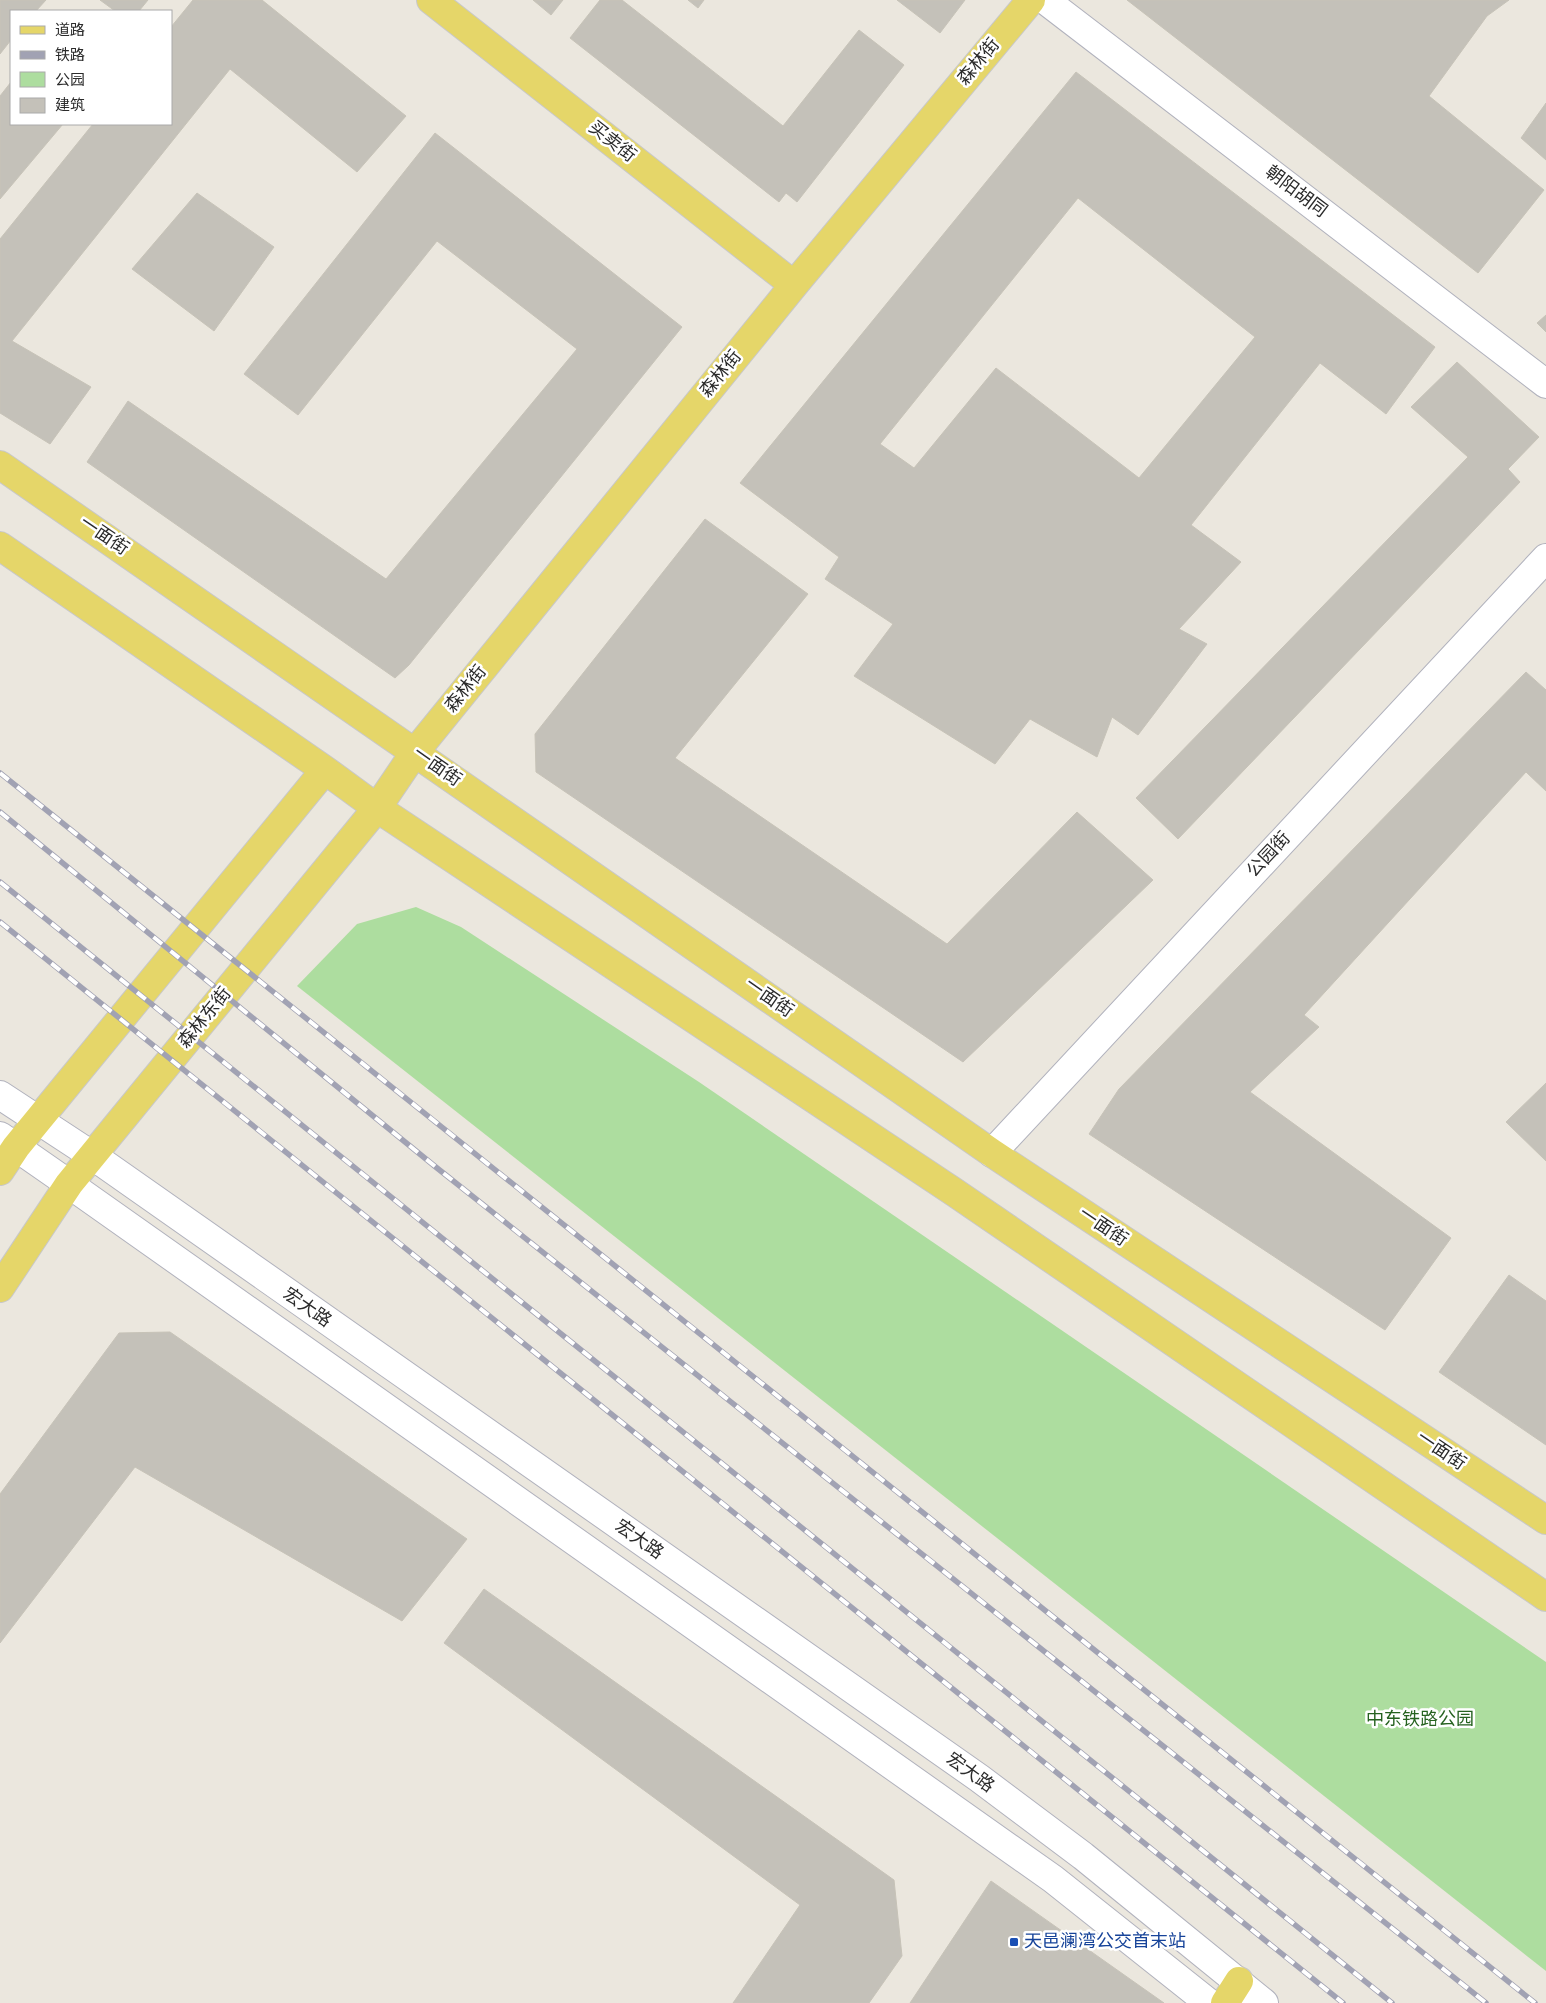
<svg xmlns="http://www.w3.org/2000/svg" width="1546" height="2003" font-family="'Alegreya Sans','Noto Sans SC',sans-serif">
	<style>
		.green { fill: #addd9f }
		.building { fill: #c4c1b9; stroke: #c7c3b8; fill-rule: evenodd }
		.lines { fill: none; stroke-linecap: round; stroke-linejoin: round }
		.minor-casing { stroke: #b1b2bd; stroke-width: 30 }
		.major-casing { stroke: #c8c8c8; stroke-width: 30 }
		.minor { stroke: #fff; stroke-width: 28 }
		.major { stroke: #e5d669; stroke-width: 28 }
		.rail-casing { stroke: #a1a2b3; stroke-width: 5.5 }
		.rail { stroke: #fff; stroke-width: 4; stroke-dasharray: 11; stroke-linecap: butt }
		.transit-dot { fill: #1a4fb4; stroke: #fff; stroke-width: 2 }
		.labels { text-anchor: middle; dominant-baseline: central; stroke-width: 5; stroke-linejoin: round; paint-order: stroke }
		.street-label { font-size: 18px; fill: #2b2b2b; stroke: #fff }
		.park-label { font-size: 18px; fill: #266220; stroke: #fff }
		.transit-label { font-size: 18px; fill: #164399; stroke: #fff; text-anchor: start }
	</style>
	<rect width="100%" height="100%" fill="#ebe7de"/>
	<path class="green" d="M416 907 461 927 699 1082 1546 1662V1971L297 986 357 924Z"/>
	<path class="building" d="M0 0H46L36 11H11V40L0 54Z
		M100 0H148L139 11H115Z
		M193 0H262L406 116 357 172 230 69 12 341 91 387 50 444 0 413V239L93 124H171V27Z
		M533 0H563L551 15Z
		M600 0H622L783 126 859 30 904 65 797 202 786 193 779 202 570 38Z
		M688 0H704L698 8Z
		M897 0H965L940 33Z
		M1127 0H1509L1487 16 1429 96 1544 190 1478 273Z
		M1076 72 1435 347 1386 414 1320 363 1191 525 1241 562 1179 629 1207 644 1138 735 1112 717 1097 757 1030 719 995 764 854 676 893 624 825 579 839 557 740 483ZM1078 198 1255 337 1139 478 996 368 914 468 880 444Z
		M11 82V124H63L0 199V96Z
		M1546 103V160L1521 138Z
		M435 133 682 327 409 665 395 678 87 462 128 401 386 579 577 349 437 241 298 415 244 374Z
		M197 193 274 247 214 331 132 269Z
		M1546 315V332L1537 323Z
		M1457 362 1539 437 1508 469 1520 482 1178 839 1136 798 1468 457 1411 407Z
		M705 519 808 594 675 758 947 944 1077 812 1153 880 963 1062 536 772 535 734Z
		M1526 672 1546 690V791L1526 772 1304 1015 1319 1027 1250 1092 1451 1238 1385 1330 1089 1134 1119 1089Z
		M1546 1083V1161L1506 1122Z
		M1509 1275 1546 1301V1445L1439 1372Z
		M170 1332 467 1539 402 1621 135 1467 0 1643V1494L119 1333Z
		M484 1589 894 1880 902 1956 869 2003H733L800 1905 444 1643Z
		M991 1881 1164 2003H910Z"/>
	<g class="lines">
		<defs>
			<path id="minor" d="M1045 0 1546 384
				M0 1095 93 1156 979 1778 1083 1856 1264 2003
				M0 1136 69 1184 1053 1879 1209 2003
				M992 1153 1546 558"/>
			<path id="major" d="M431 0 794 285
				M0 465 992 1153 1546 1520
				M0 546 325 770 377 808 954 1192 1546 1597
				M0 1171 16 1147 325 770
				M0 1288 69 1184 377 808 415 752 794 285 1031 0
				M1225 2003 1239 1981"/>
		</defs>
		<use href="#minor" class="minor-casing"/>
		<use href="#major" class="major-casing"/>
		<use href="#minor" class="minor"/>
		<use href="#major" class="major"/>
		<defs>
			<path id="rail" d="M0 773 1535 2003
				M0 812 437 1168 1486 2003
				M0 882 1392 2003
				M0 922 1343 2003"/>
		</defs>
		<use href="#rail" class="rail-casing"/>
		<use href="#rail" class="rail"/>
	</g>
	<rect class="transit-dot" x="1009" y="1937" width="10" height="10" rx="2.5"/>
	<g class="labels">
		<g class="street-label">
			<text transform="translate(979 62) rotate(-50)">森林街</text>
			<text transform="translate(612 142) rotate(38)">买卖街</text>
			<text transform="translate(1296 192) rotate(37)">朝阳胡同</text>
			<text transform="translate(721 374) rotate(-51)">森林街</text>
			<text transform="translate(104 536) rotate(34)">一面街</text>
			<text transform="translate(466 689) rotate(-51)">森林街</text>
			<text transform="translate(437 767) rotate(35)">一面街</text>
			<text transform="translate(1269 855) rotate(-47)">公园街</text>
			<text transform="translate(769 998) rotate(35)">一面街</text>
			<text transform="translate(205 1018) rotate(-51)">森林东街</text>
			<text transform="translate(1103 1227) rotate(34)">一面街</text>
			<text transform="translate(307 1308) rotate(35)">宏大路</text>
			<text transform="translate(1441 1451) rotate(34)">一面街</text>
			<text transform="translate(639 1540) rotate(35)">宏大路</text>
			<text transform="translate(970 1773) rotate(36)">宏大路</text>
		</g>
		<g class="park-label">
			<text x="1420" y="1720">中东铁路公园</text>
		</g>
		<g class="transit-label">
			<text x="1024" y="1942">天邑澜湾公交首末站</text>
		</g>
	</g>
	<rect x="10" y="10" width="162" height="115" fill="#ffffff" stroke="#aaaaaa"/>
	<rect x="20" y="26" width="25" height="8" fill="#e5d669" stroke="#aaaaaa"/>
	<text x="55" y="35" font-size="15" fill="#2b2b2b">道路</text>
	<rect x="20" y="51" width="25" height="8" fill="#a1a2b3" stroke="#aaaaaa"/>
	<text x="55" y="60" font-size="15" fill="#2b2b2b">铁路</text>
	<rect x="20" y="72" width="25" height="15" fill="#addd9f" stroke="#aaaaaa"/>
	<text x="55" y="85" font-size="15" fill="#2b2b2b">公园</text>
	<rect x="20" y="98" width="25" height="15" fill="#c4c1b9" stroke="#aaaaaa"/>
	<text x="55" y="110" font-size="15" fill="#2b2b2b">建筑</text>
</svg>
